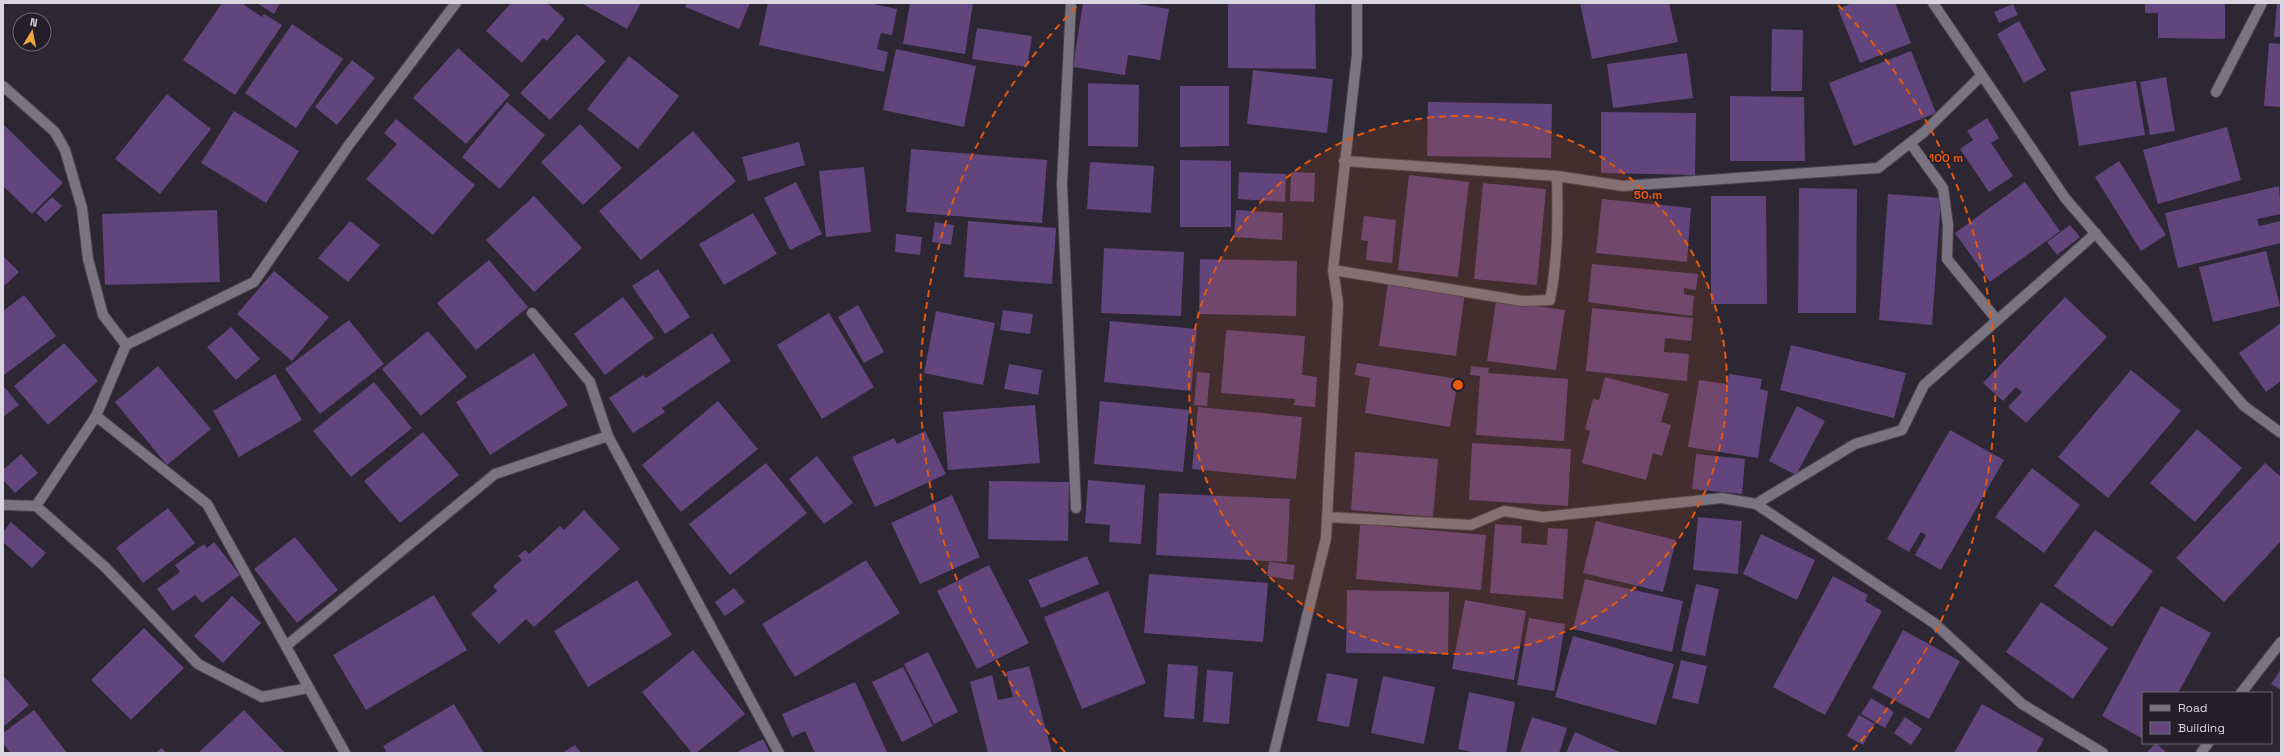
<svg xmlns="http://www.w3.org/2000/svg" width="2284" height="756" font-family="'Space Grotesk',sans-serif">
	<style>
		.building { fill: #61457c }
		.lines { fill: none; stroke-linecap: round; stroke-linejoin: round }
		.minor-casing { stroke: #49434e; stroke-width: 12 }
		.tertiary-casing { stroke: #49434e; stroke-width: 12 }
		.minor { stroke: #7a7382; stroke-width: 10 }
		.tertiary { stroke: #7a7382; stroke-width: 10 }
		.ring { fill: none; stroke: #e8590c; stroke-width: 2; stroke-dasharray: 7 5 }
		.centre { fill: #e8590c; stroke: #241e2a; stroke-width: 2 }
		.ring-label { font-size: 12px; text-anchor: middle; font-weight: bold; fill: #e8590c; stroke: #241e2a; stroke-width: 3; stroke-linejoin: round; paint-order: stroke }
	</style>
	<rect width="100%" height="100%" fill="#2d2734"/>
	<path class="building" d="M222 3H245L244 5 262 17 264 14 282 25 235 95 183 60Z
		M257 3H280L274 14Z
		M511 3H547L565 19 547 41 543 38 522 63 486 31Z
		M581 3H641L627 29Z
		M687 3H750L739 29 685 7Z
		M768 3H869L897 9 892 35 881 33 877 49 888 52 884 72 759 45Z
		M910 3H973L965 54 903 44Z
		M1083 3H1133L1169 9 1160 60 1128 55 1125 75 1073 67Z
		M1580 3H1669L1678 42 1592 59Z
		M1852 3H1895L1911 43 1860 63 1838 9Z
		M2145 3H2225V39L2158 38V13H2145Z
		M2277 3H2281V37H2274Z
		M1228 4H1315L1316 69 1228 68Z
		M2013 4 2018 15 1999 23 1994 12Z
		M2019 21 2046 70 2024 83 1997 34Z
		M292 24 343 59 296 128 245 93Z
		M977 28 1032 36 1027 67 972 59Z
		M1772 29 1803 30 1802 91H1771Z
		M577 34 606 61 550 120 520 93Z
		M2269 43 2281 44V107L2264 106Z
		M458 48 510 95 466 144 413 98Z
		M896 49 976 66 964 127 883 110Z
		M1911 51 1936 113 1854 146 1829 83Z
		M1687 53 1693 98 1613 108 1607 64Z
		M629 56 679 96 638 149 587 109Z
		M352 60 375 78 337 125 315 107Z
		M1253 70 1333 79 1327 133 1247 124Z
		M2166 77 2175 131 2150 135 2140 82Z
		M2136 81 2145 135 2079 146 2070 92Z
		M1088 83 1139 85 1138 147 1088 146Z
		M1180 86H1229V146L1180 147Z
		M167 94 211 129 160 194 115 159Z
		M1730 96 1804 97 1805 161H1730Z
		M507 102 545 135 500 189 462 157Z
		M1428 102 1552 104 1551 158 1427 156Z
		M234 111 299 151 266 203 201 163Z
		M1601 112 1696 113 1695 175 1601 173Z
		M1987 118 1999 138 1991 143 2013 176 1989 192 1960 149 1973 140 1967 131Z
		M396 119 475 185 433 235 366 179 397 144 384 133Z
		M3 124 63 183 32 214 3 186Z
		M580 124 622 168 583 205 541 162Z
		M2227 127 2241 180 2158 204 2143 150Z
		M693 131 736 181 641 260 599 211Z
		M799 142 805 165 748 181 742 157Z
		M911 149 1047 160 1042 223 906 212Z
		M1180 160 1231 161V227H1180Z
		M2119 161 2166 235 2141 251 2095 177Z
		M1090 162 1154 166 1151 213 1087 209Z
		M864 167 871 232 826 237 819 171Z
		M1239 172 1286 174 1285 202 1238 199Z
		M1291 172 1315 173 1314 202 1290 201Z
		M1409 175 1469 182 1458 277 1398 270Z
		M796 182 822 234 790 250 764 198Z
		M2025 182 2060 231 1990 282 1955 233Z
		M1483 183 1546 189 1537 285 1474 279Z
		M2279 186 2281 214 2257 219 2259 226 2281 221V243L2178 268 2165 213Z
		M1799 188 1857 189 1856 313H1798Z
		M1888 194 1941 198 1932 325 1879 320Z
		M534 196 582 248 534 292 486 240Z
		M1711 196H1766L1767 304H1711Z
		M52 197 62 206 46 222 36 213Z
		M1602 199 1691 208 1687 262 1596 253Z
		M217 210 220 282 105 285 102 214Z
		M1236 210 1283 213 1282 240 1234 237Z
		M753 213 777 254 724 285 699 244Z
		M1364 216 1396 220 1392 263 1366 260 1368 241 1361 240Z
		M350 221 380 245 348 282 318 258Z
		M968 221 1056 228 1052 284 964 277Z
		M935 222 954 225 951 245 932 242Z
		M2070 225 2080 237 2057 255 2047 242Z
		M896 234 922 237 920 255 895 252Z
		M1104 248 1184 252 1181 316 1101 313Z
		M2266 251 2280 306 2213 322 2199 267Z
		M3 256 19 272 3 287Z
		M1200 259 1297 261 1296 316 1199 314Z
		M489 260 528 307 476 350 437 303Z
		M1592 264 1698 274 1696 290 1684 288V294L1694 296 1692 316 1588 302Z
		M658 269 690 317 665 334 632 286Z
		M274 271 329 317 292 361 237 314Z
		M1388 283 1465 293 1456 356 1379 346Z
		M24 295 56 336 4 375 3 311Z
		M623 297 654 338 605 375 574 334Z
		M2065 297 2107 337 2026 423 2008 407 2022 392 2016 387 2003 401 1983 383Z
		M1496 301 1565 310 1556 370 1487 361Z
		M858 305 884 352 864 363 838 317Z
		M1592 308 1693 318 1691 341 1665 338 1664 352 1689 354 1687 381 1586 371Z
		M1003 310 1033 314 1030 334 1000 330Z
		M936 311 995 323 983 385 924 373Z
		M829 313 874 387 822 419 777 345Z
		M349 320 384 364 320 414 285 369Z
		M1110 321 1197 329 1191 391 1104 382Z
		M2281 323V381L2266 392 2239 353Z
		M231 327 260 359 236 380 207 347Z
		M1226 330 1305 336 1302 375 1317 377 1315 407 1294 405 1295 399 1221 393Z
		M428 331 467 377 421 416 382 369Z
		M712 333 731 361 662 408 665 412 633 433 609 398 643 375 646 378Z
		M64 343 98 381 48 425 14 386Z
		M1791 345 1906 373 1894 418 1780 390Z
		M534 353 568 405 490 455 456 402Z
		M1357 363 1458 379 1450 427 1365 413 1370 378 1355 375Z
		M1009 364 1042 370 1038 395 1004 389Z
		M158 366 211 429 167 465 115 402Z
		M1471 366 1489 368 1488 373 1568 379 1564 441 1476 435 1480 376 1470 375Z
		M2131 370 2181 411 2108 498 2058 457Z
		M1197 372 1210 373 1207 406 1194 405Z
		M275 374 302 420 239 457 213 411Z
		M1729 374 1762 379 1760 389 1768 391 1758 458 1688 447 1699 380 1727 384Z
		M1605 377 1669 394 1661 422 1671 425 1662 456 1653 453 1646 480 1582 463 1590 431 1585 429 1593 399 1599 400Z
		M374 382 412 428 351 477 313 431Z
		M3 385 19 405 3 417Z
		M718 401 758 449 681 512 642 465Z
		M1100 401 1189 410 1183 472 1094 464Z
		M1035 405 1040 463 948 470 943 412Z
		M1797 406 1825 421 1796 475 1769 461Z
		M1198 407 1302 417 1296 479 1192 469Z
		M2197 429 2242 468 2195 522 2150 483Z
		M1950 430 2004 460 1941 570 1915 555 1926 535 1921 532 1909 552 1887 539Z
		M925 431 946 474 875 507 852 457 894 438 897 444Z
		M423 432 459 475 400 523 364 481Z
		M1472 443 1571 449 1568 506 1469 500Z
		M1355 452 1438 459 1433 517 1351 510Z
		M21 454 38 473 15 493 3 480V470Z
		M1696 454 1745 459 1742 494 1692 489Z
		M817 456 853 503 824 524 789 479Z
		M766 463 807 513 730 575 689 524Z
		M2265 463 2281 477V541L2224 602 2176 558Z
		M2032 468 2080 505 2044 553 1995 517Z
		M1088 480 1145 485 1141 544 1109 542 1110 525 1085 523Z
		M989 481 1069 482 1068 541 988 539Z
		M1159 493 1290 499 1287 562 1156 555Z
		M952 495 980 557 920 584 891 523Z
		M168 508 195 543 143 583 116 548Z
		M584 510 620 549 534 627 526 619 499 644 471 614 497 591 493 586 522 560 518 556 525 550 529 554 560 526 564 530Z
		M1698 517 1742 521 1738 574 1693 570Z
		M1596 521 1676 540 1663 592 1583 573Z
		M11 522 46 553 32 568 3 542V532Z
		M1360 524 1486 535 1481 590 1356 579Z
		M1495 524 1522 526 1521 543 1547 545 1548 528 1568 529 1563 599 1490 593Z
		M2095 530 2153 571 2112 627 2054 586Z
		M1761 534 1815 560 1797 600 1743 574Z
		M295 537 338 590 297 623 254 569Z
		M214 542 240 575 202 603 195 595 173 611 157 589 180 572 175 565 204 544 207 548Z
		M1087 556 1099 584 1041 608 1028 580Z
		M866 560 900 613 795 677 762 624Z
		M1269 562 1295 565 1293 580 1267 576Z
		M989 565 1029 643 977 669 937 591Z
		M1149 574 1268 583 1263 642 1144 633Z
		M1833 576 1868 595 1865 601 1882 611 1825 715 1773 687Z
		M1585 579 1683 601 1672 652 1573 629Z
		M637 580 672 635 588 687 554 631Z
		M1696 584 1719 589 1705 656 1681 651Z
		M734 588 745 602 725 616 715 602Z
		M1347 590 1449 592 1448 654 1346 653Z
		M1108 591 1146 683 1082 709 1044 617Z
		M434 595 467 650 366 710 333 655Z
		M232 596 261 623 223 663 194 636Z
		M1465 600 1526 611 1514 680 1452 669Z
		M2041 602 2108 648 2073 699 2006 652Z
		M2161 606 2211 633 2178 693H2143V739L2102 716Z
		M1529 618 1565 624 1554 691 1517 685Z
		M144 628 184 668 131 720 91 680Z
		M1903 630 1960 661 1929 719 1872 688Z
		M1573 636 1674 664 1656 725 1555 697Z
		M693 650 745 714 696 753H692L642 692Z
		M928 652 958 712 934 724 904 664Z
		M1681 660 1707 666 1698 704 1672 698Z
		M1168 664 1198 666 1194 719 1164 717Z
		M1029 666 1052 753H988L970 682 992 675 998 700 1013 697 1006 672Z
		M903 667 933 726 902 742 872 682Z
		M2281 669V690L2271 684Z
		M1207 670 1233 672 1229 724 1203 722Z
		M1327 673 1358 679 1349 727 1317 721Z
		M3 675 29 705 3 727Z
		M1383 676 1435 687 1424 744 1371 733Z
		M855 682 887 752 815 753 805 731 792 737 782 714Z
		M1469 692 1515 702 1506 753H1476L1458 749Z
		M1871 698 1894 712 1885 728 1861 714Z
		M454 704 484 753H387L383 746Z
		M1982 704 2044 739 2036 753H1954Z
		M34 710 67 753H10L3 743V733Z
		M244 710 285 753H198Z
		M1859 715 1875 724 1863 745 1847 736Z
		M1532 717 1567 728 1559 753H1520Z
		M1905 717 1922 729 1911 745 1894 733Z
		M1575 732 1615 750 1623 753H1566Z
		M763 739 770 753H735Z
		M2156 743 2167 753H2146Z
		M575 745 581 753H562Z
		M162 748 166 753H155Z"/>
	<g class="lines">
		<defs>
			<path id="minor" d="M1071 3 1062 184 1076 508
				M3 86 55 132 65 150 82 208 88 259 103 315 126 345
				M2216 92 2262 3
				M1911 144 1943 188 1948 225 1947 259 1997 320
				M1344 161 1557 176 1623 186 1878 168 1924 132 1981 76
				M1333 270 1522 301 1550 300C1558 258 1558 218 1557 176
				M532 313 590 382 608 436 779 753
				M96 416 207 504 345 753
				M1756 504 1855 444 1902 430 1924 385 2096 233
				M3 505 36 506 96 416 126 345 254 282 348 146 456 3
				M36 506 105 567 198 664 262 697 308 688
				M1327 517 1471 525 1504 511 1543 517 1722 498 1756 504 1934 623 2022 704 2103 753
				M286 646 495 474 608 436
				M2241 693 2281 642
				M1274 753 1326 538 1338 303 1333 270 1357 55V3
				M2201 753 2208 743"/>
			<path id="tertiary" d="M1933 3 2065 198 2244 406 2281 433"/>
		</defs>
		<use href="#minor" class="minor-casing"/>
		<use href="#tertiary" class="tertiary-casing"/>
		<use href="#minor" class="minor"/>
		<use href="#tertiary" class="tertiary"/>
	</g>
	<circle cx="1458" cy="385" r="269" fill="#e8590c" fill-opacity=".12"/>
	<g class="ring">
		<circle cx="1458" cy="385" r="269"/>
		<path d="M1065 752A538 538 0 0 1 1078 5M1838 5A538 538 0 0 1 1851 752"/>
	</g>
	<circle cx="1458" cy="385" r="6" class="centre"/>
	<g class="ring-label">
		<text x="1946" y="162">100 m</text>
		<text x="1648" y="199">50 m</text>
	</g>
	<rect width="2284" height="756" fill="none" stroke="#dad6df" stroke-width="8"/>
	<rect x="2142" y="692" width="130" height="52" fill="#241e2a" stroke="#6d6872"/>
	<rect x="2150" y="705" width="20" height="6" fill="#7a7382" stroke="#6d6872"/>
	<text x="2178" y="712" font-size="12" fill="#dad6df">Road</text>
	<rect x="2150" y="722" width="20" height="12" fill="#61457c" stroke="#6d6872"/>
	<text x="2178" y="732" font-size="12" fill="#dad6df">Building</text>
	<g transform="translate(32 32) rotate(10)"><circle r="19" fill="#241e2a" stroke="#6d6872"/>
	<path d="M0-3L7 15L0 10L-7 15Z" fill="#efa73e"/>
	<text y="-6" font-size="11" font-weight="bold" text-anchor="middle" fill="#dad6df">N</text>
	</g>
</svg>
